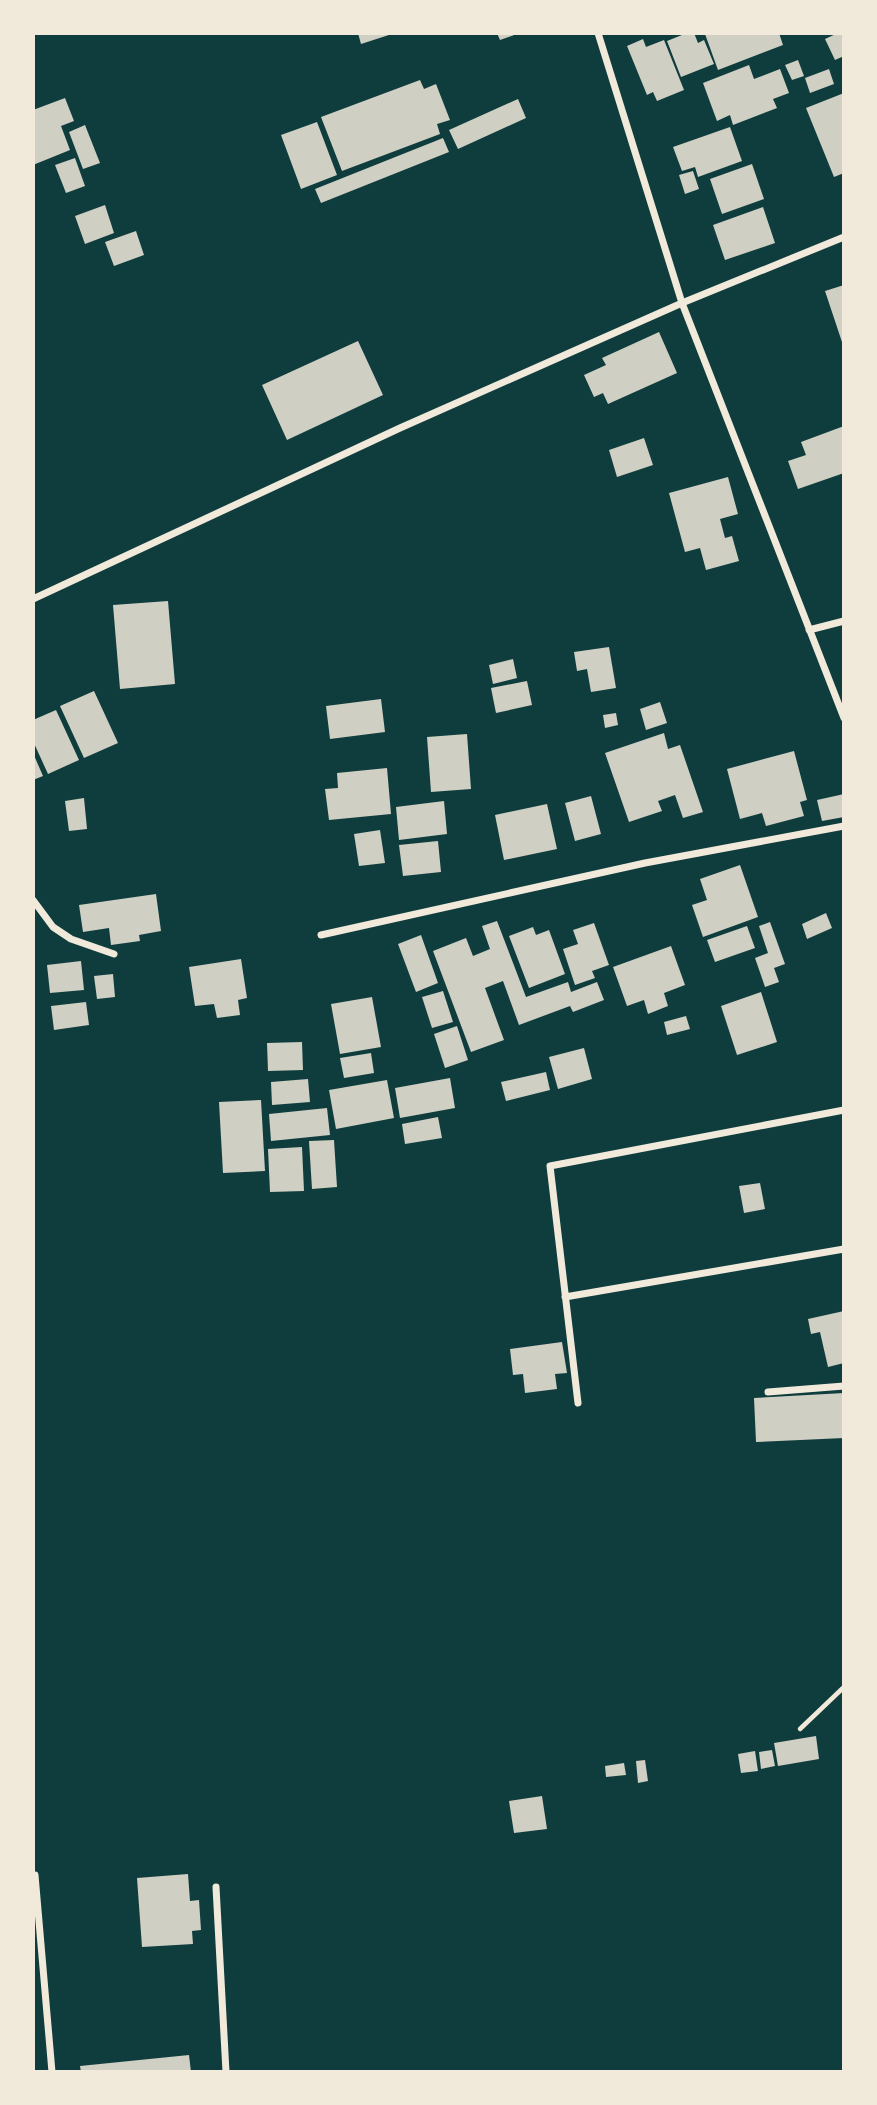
<svg xmlns="http://www.w3.org/2000/svg" width="877" height="2105" font-family="Manrope,sans-serif">
	<style>
		.building { fill: #cfcfc3 }
		.lines { fill: none; stroke-linecap: round; stroke-linejoin: round }
		.path { stroke: #f1e9da; stroke-width: 4.5 }
		.minor { stroke: #f1e9da; stroke-width: 7 }
	</style>
	<rect width="100%" height="100%" fill="#0f3d3e"/>
	<path class="building" d="M358 33H392V34L361 44Z
		M497 33H517V34L500 40Z
		M687 33H694L698 43 704 40 714 64 681 77 667 41Z
		M708 33H779L783 45 718 70 705 34Z
		M838 33H844V56L835 60 825 39Z
		M643 39 646 47 664 40 684 90 657 101 653 92 647 95 627 46Z
		M798 60 804 76 792 80 785 65Z
		M749 65 754 79 780 69 789 93 773 99 777 108 733 125 730 115 717 121 703 83Z
		M829 69 834 84 810 93 805 78Z
		M420 80 424 89 436 84 450 120 437 124 440 134 342 171 321 117Z
		M844 93V173L834 177 806 108Z
		M65 98 74 121 61 126 70 150 33 165V110Z
		M518 99 526 118 458 149 449 130Z
		M317 122 337 175 301 189 281 135Z
		M85 125 100 163 83 169 69 132Z
		M730 127 742 161 698 177 695 167 682 171 673 147Z
		M443 138 449 152 321 203 315 189Z
		M75 158 85 186 66 193 55 165Z
		M752 164 764 199 722 214 710 179Z
		M693 171 699 189 685 194 679 175Z
		M105 205 114 233 85 244 75 216Z
		M763 207 775 243 725 260 713 225Z
		M136 231 144 255 114 266 105 242Z
		M844 285V345H843L825 291Z
		M659 332 677 373 608 404 603 393 594 397 584 375 606 365 602 358Z
		M358 341 383 395 287 440 262 385Z
		M844 426V473L798 489 788 461 806 455 801 442Z
		M644 438 653 465 617 477 609 450Z
		M728 477 738 514 720 519 725 538 732 536 739 561 706 570 700 548 685 552 669 493Z
		M168 601 175 684 120 689 113 605Z
		M609 647 616 688 591 692 587 669 577 671 574 652Z
		M513 659 517 678 493 684 489 665Z
		M527 681 532 705 496 713 491 688Z
		M94 691 118 743 84 758 60 706Z
		M381 699 385 732 330 739 326 706Z
		M660 702 667 723 646 730 640 709Z
		M56 710 79 760 48 774 33 741V720Z
		M616 713 618 725 605 728 603 715Z
		M664 733 668 749 680 745 703 812 683 818 675 795 658 801 662 811 629 822 605 753Z
		M467 734 471 789 431 792 427 737Z
		M794 751 807 800 800 802 804 816 766 826 762 813 740 819 727 769Z
		M33 753 43 776 33 780Z
		M387 768 391 814 329 820 325 789 338 788 337 773Z
		M844 794V817L822 821 817 800Z
		M591 796 601 834 575 841 565 803Z
		M84 798 87 829 69 831 65 801Z
		M444 801 447 834 399 840 396 807Z
		M547 804 557 849 504 860 495 815Z
		M380 830 385 863 359 866 354 834Z
		M438 841 441 872 403 876 399 845Z
		M740 865 758 917 703 937 692 905 707 900 700 879Z
		M156 894 161 931 139 935 140 941 111 945 109 928 83 932 79 905Z
		M826 913 832 928 807 939 802 924Z
		M497 921 526 997 568 982 571 992 597 982 604 1000 573 1012 570 1006 519 1025 503 981 485 988 504 1040 471 1052 433 951 466 938 473 956 490 949 482 926Z
		M770 922 785 964 774 968 779 982 765 987 755 958 768 953 759 926Z
		M594 923 609 965 592 971 595 978 575 985 563 949 578 944 573 930Z
		M747 926 755 948 715 962 707 940Z
		M533 927 536 935 549 930 565 974 529 988 509 936Z
		M421 935 438 983 416 992 398 944Z
		M671 946 685 985 664 993 668 1006 648 1014 644 1000 627 1006 613 967Z
		M241 959 247 998 238 1000 240 1015 217 1018 214 1004 195 1006 189 967Z
		M81 961 84 990 50 993 47 965Z
		M113 974 115 997 97 999 94 976Z
		M443 991 453 1022 432 1028 422 997Z
		M761 992 777 1042 737 1055 721 1006Z
		M372 997 381 1047 340 1054 331 1004Z
		M86 1002 89 1025 54 1030 51 1006Z
		M686 1016 690 1029 667 1035 664 1022Z
		M457 1026 468 1060 445 1068 434 1034Z
		M302 1042 303 1070 268 1071 267 1043Z
		M584 1048 592 1079 558 1089 549 1057Z
		M371 1053 374 1073 344 1078 340 1058Z
		M546 1072 550 1090 506 1101 501 1082Z
		M450 1078 455 1108 400 1118 395 1088Z
		M308 1079 310 1102 272 1105 271 1082Z
		M387 1080 394 1118 336 1129 329 1090Z
		M261 1100 265 1171 223 1173 219 1102Z
		M327 1108 330 1135 271 1141 269 1114Z
		M438 1117 442 1138 405 1144 402 1124Z
		M334 1140 337 1187 312 1189 309 1141Z
		M302 1147 304 1191 270 1192 268 1149Z
		M760 1183 765 1209 744 1213 739 1186Z
		M844 1311V1363L828 1367 820 1332 811 1334 808 1319Z
		M562 1342 567 1373 555 1374 557 1389 525 1393 523 1374 513 1375 510 1349Z
		M844 1393V1438L756 1442 754 1398Z
		M816 1736 819 1759 778 1766 774 1743Z
		M772 1750 775 1766 761 1769 759 1752Z
		M755 1751 758 1771 741 1773 738 1754Z
		M645 1760 648 1781 638 1783 636 1761Z
		M624 1763 626 1775 606 1777 605 1766Z
		M542 1796 547 1829 514 1833 509 1801Z
		M188 1874 190 1901 199 1900 201 1930 192 1931 193 1944 142 1947 137 1878Z
		M189 2055 191 2072H81L80 2066Z"/>
	<g class="lines">
		<path class="path" d="M800 1729 844 1687"/>
		<path class="minor" d="M598 33 682 303 844 718
			M33 599 400 428 682 303 844 237
			M809 630 844 621
			M33 900 53 927 71 939 114 954
			M321 935 645 863 844 826
			M565 1297 844 1249
			M768 1392 844 1386
			M578 1403 550 1166 844 1110
			M35 1875 52 2072
			M216 1887 226 2072"/>
	</g>
	<rect width="877" height="2105" fill="none" stroke="#f1e9da" stroke-width="70"/>
</svg>
